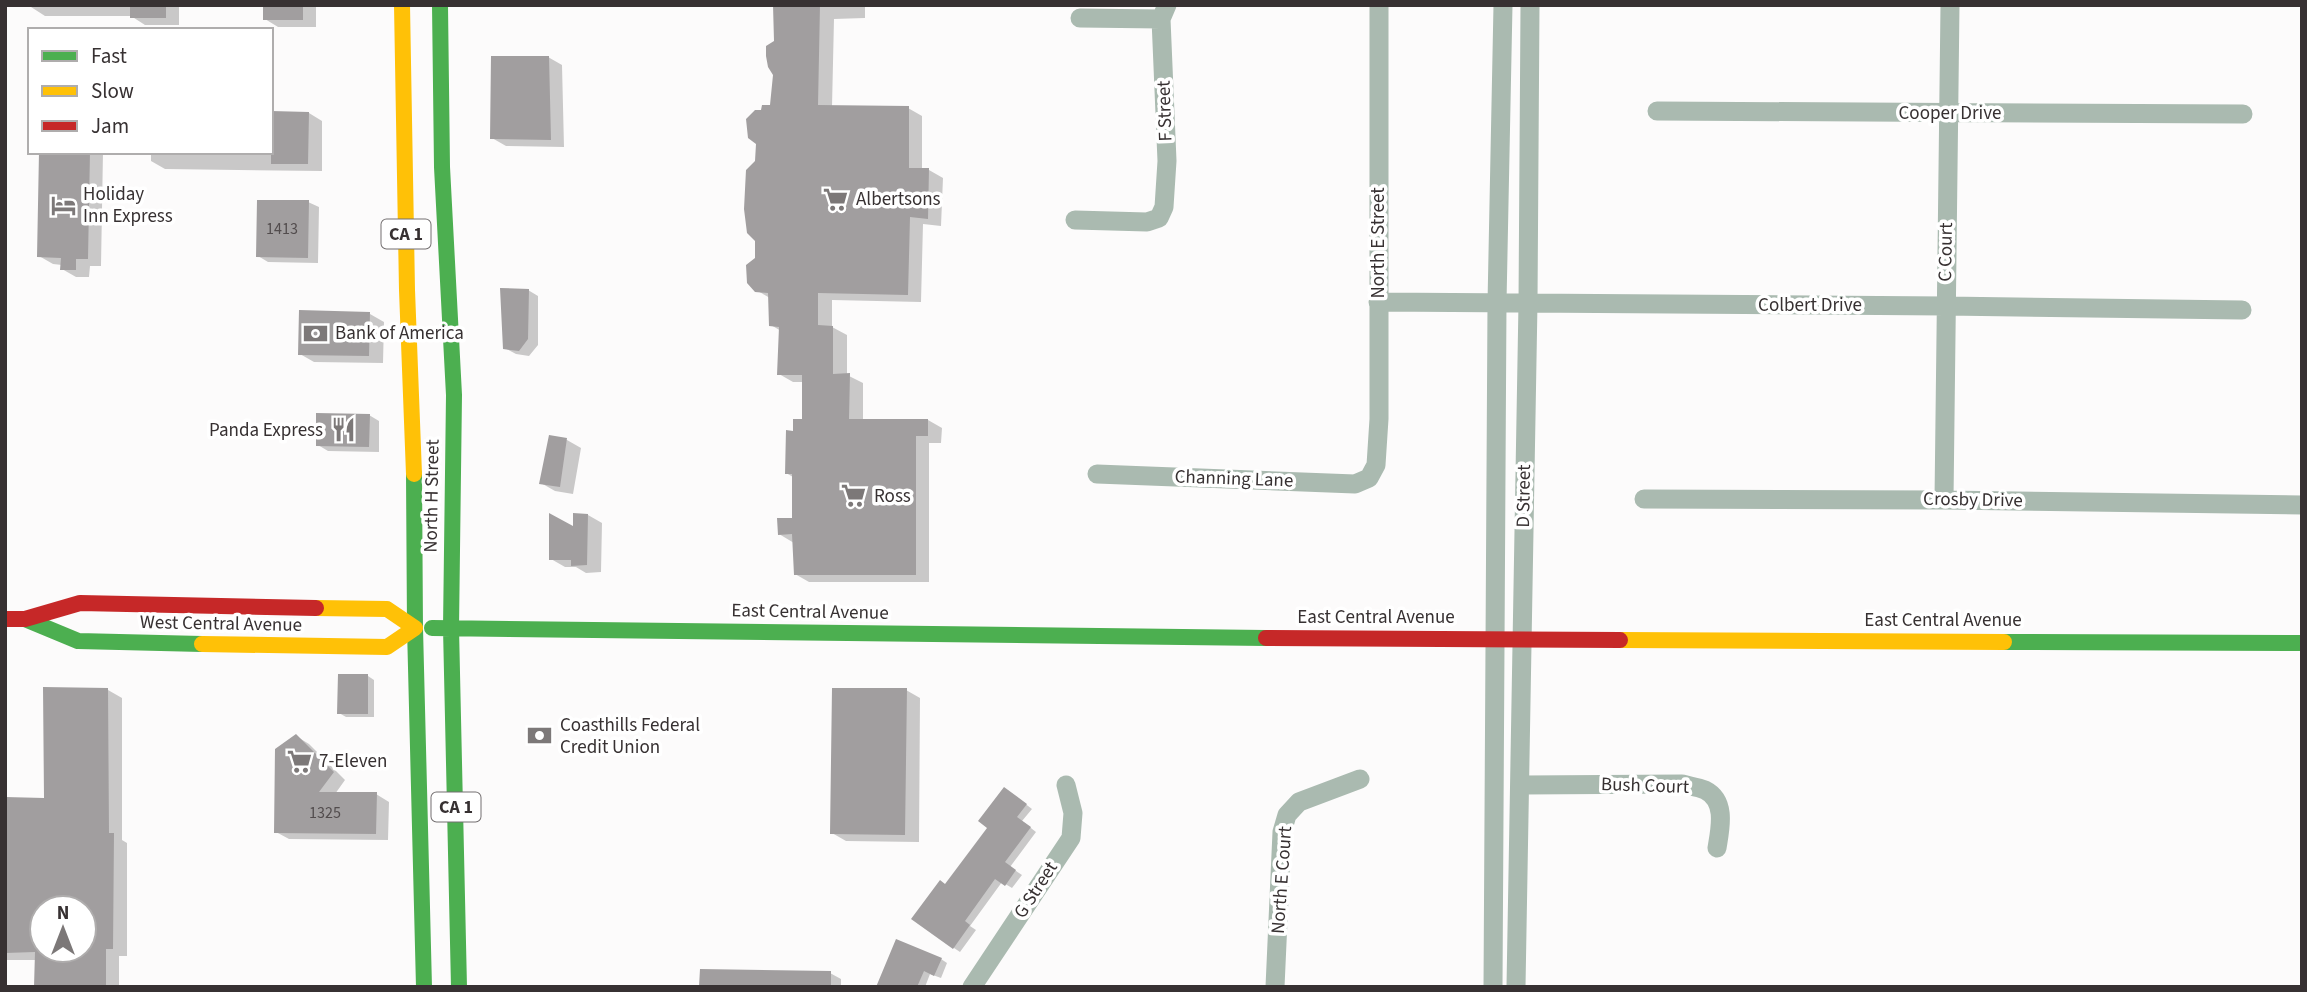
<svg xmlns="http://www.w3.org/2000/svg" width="2307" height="992" font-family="'Source Sans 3',sans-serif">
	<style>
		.shadow { fill: #0003; fill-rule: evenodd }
		.building { fill: #a19e9f; fill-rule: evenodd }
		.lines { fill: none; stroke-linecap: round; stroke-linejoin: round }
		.street { stroke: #aabab0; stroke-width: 19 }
		.fast { stroke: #4caf50; stroke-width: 16 }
		.slow { stroke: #ffc107; stroke-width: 16 }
		.jam { stroke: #c62828; stroke-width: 16 }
		.labels { text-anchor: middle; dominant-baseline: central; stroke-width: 7; stroke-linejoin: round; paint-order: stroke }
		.number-label { font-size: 16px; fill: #524c4d }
		.shield { fill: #fff; stroke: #736f70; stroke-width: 2 }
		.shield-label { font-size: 18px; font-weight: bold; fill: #373132 }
		.street-label { font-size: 19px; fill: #373132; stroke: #fff }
		.poi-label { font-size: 19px; fill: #373132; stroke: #fff; text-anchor: start }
	</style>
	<rect width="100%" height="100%" fill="#fcfbfb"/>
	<path class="shadow" d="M31 5H179V25H145L131 16H45L31 7Z
		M265 5H316V27H278L265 19Z
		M775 5H865V18L834 19 832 107 908 108 922 116V170H929L943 178 941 226 923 224 921 302 832 300V327L847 335V375L863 383V420H928L942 428 941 443H929V582H809L795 574 794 543 779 534 794 520 793 477 786 473 795 433 804 421V382H793L779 374 781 331 771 325 770 298 756 290 757 162 763 111 772 107 776 42Z
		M548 57 562 65 564 147 506 146 492 138Z
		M309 113 322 121V171L165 169 151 161V152H271Z
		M41 152H103L101 266H90L89 277H76L62 269V265L53 264 39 256Z
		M308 202 319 207 318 263 268 262 258 256Z
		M528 290 538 296V345L529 356 516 354 505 348Z
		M370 314 384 322 383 363 314 362 300 354Z
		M369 415 379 421V452L328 451 318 445Z
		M550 437 567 440 581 448 573 494 555 491 541 483Z
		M588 515 602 523 601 572 586 573 576 567H565L551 559Z
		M368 676 374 680V717H346L339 713Z
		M108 690 122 698V840L127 843V956H119V987H36V960H5V799H45ZM42 908H84V950H42Z
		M906 690 920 698 919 842 846 841 832 833Z
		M296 736 309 744 345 780 335 794H376L389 802 388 840 289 839 276 832Z
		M1011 793 1032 809 1022 821 1036 832 1010 867 1022 875 1012 888 1002 882 970 926 976 930 960 952 954 948 946 886 989 827Z
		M941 959 947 963 941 978 930 974 925 987H878Z
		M830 973 841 979V987H701Z"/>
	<path class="building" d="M130 5H166V18H130Z
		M263 5H303V20H263Z
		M773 5H820L818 105 909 106V168H929L928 219 910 217 908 295 818 293V325L833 326V374L850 373 849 419H928V436H916V575H794L792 534 778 535 777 518H792V474H785L786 430 793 431V419H802V375H777L779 327 769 326 768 293 755 292 747 283 746 265 755 258V241L747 233 744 209 746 170 755 161 756 144 748 138 746 119 755 110H761L762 105H770L773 75 768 67 766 56V46L774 41Z
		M491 56H549L551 140 490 139Z
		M271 111 309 112 308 164H271Z
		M39 152H90L88 259H76V270H60L61 258 37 257Z
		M257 200H309L308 258 256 257Z
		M500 288 529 289 528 339 519 351 503 349Z
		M299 310 370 312 369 356 298 355Z
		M316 413 370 414 369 447 316 446Z
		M549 435 567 438 560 487 539 484Z
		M549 513 573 526V513L588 514 587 565 571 566V560H549Z
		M338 674H368V714H337Z
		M43 687 108 688 109 833H114L113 949H106V987H34L35 952 5 953V797L44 798ZM42 908H84V950H42Z
		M832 688H907L905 835 830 834Z
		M296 734 334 772 319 792H377L376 834 274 833 275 749Z
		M1004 787 1027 804 1017 817 1031 827 1005 862 1016 870 1005 886 995 879 965 921 970 925 953 949 911 919 940 880 945 884 987 828 978 821Z
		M896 939 942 958 934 976 924 971 917 987H876Z
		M700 969 831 971V987H699Z"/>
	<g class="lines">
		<path class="street" d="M1080 18 1161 19
			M1657 111 2243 114
			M1075 220 1147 222 1159 218 1164 207 1167 161 1161 19 1167 5
			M1378 302 1946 306 2242 310
			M1097 474 1355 484 1369 478 1376 465 1379 419V5
			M1644 499 1944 500 2302 505
			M1944 500 1950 5
			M1520 785 1682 784C1689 786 1698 787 1705 790 1727 801 1720 829 1717 848
			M972 987 1071 838 1073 813 1066 785
			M1275 987 1282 832 1287 815 1299 802 1360 779
			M1493 987 1497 303 1503 5
			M1516 987 1528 303 1530 5"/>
		<path class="fast" d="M440 5 442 167 454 395 451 628 459 987
			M414 474 415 628 424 987
			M25 619 78 641 202 644
			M432 628 1266 638
			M2004 642 2302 643"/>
		<path class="slow" d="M402 5 407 290 414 474
			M1620 640 2004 642
			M202 644 387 647 415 628 387 609 316 608"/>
		<path class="jam" d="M5 619H25L80 603 316 608
			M1266 638 1620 640"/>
	</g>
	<defs>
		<symbol id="supermarket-bare" viewBox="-9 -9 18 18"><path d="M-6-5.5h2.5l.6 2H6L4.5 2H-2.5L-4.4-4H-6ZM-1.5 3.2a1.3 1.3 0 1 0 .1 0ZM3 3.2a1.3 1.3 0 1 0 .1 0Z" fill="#7c7878" stroke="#fff" stroke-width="2.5" paint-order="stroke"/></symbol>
		<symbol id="hotel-bare" viewBox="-9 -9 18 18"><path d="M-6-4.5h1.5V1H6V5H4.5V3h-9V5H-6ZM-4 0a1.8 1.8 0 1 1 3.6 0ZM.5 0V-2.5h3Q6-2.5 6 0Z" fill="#7c7878" stroke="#fff" stroke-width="2.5" paint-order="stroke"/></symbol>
		<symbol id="bank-bare" viewBox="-9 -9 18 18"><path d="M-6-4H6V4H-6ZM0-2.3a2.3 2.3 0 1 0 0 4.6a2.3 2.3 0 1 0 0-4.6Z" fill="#7c7878" stroke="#fff" stroke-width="2.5" paint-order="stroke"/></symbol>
		<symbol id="restaurant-bare" viewBox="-9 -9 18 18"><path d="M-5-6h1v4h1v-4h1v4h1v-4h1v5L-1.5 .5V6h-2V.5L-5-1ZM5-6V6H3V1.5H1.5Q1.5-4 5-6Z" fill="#7c7878" stroke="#fff" stroke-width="2.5" paint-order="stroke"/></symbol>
	</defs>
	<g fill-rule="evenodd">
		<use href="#supermarket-bare" x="818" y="182" width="35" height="35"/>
		<use href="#hotel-bare" x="46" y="188" width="35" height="35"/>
		<use href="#bank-bare" x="298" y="316" width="35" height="35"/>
		<use href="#restaurant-bare" x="326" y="412" width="35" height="35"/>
		<use href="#supermarket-bare" x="836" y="478" width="35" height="35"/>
		<use href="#bank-bare" x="522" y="718" width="35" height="35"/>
		<use href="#supermarket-bare" x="282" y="744" width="35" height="35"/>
	</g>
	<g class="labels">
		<g class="number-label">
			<text x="282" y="229">1413</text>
			<text x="325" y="813">1325</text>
		</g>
		<g class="shield">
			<rect x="381.5" y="219.5" width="49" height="29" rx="5"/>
			<rect x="431.5" y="792.5" width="49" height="29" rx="5"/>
		</g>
		<g class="shield-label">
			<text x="406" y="234">CA 1</text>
			<text x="456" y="807">CA 1</text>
		</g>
		<g class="street-label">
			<text transform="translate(1165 111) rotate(-92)">F Street</text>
			<text x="1950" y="113">Cooper Drive</text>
			<text transform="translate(1378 243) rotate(-90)">North E Street</text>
			<text transform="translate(1946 252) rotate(-89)">C Court</text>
			<text x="1810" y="305">Colbert Drive</text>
			<text transform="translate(1234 479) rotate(2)">Channing Lane</text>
			<text transform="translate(432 496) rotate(-89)">North H Street</text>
			<text transform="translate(1524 496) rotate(-89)">D Street</text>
			<text transform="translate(1973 500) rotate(1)">Crosby Drive</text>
			<text transform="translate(810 612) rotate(1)">East Central Avenue</text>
			<text x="1376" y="617">East Central Avenue</text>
			<text x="1943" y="620">East Central Avenue</text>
			<text transform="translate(221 624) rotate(1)">West Central Avenue</text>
			<text transform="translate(1645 786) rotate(2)">Bush Court</text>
			<text transform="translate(1282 880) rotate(-86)">North E Court</text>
			<text transform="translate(1036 890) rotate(-57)">G Street</text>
		</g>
		<g class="poi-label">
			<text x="83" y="194">Holiday<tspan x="83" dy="22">Inn Express</tspan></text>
			<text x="856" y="199">Albertsons</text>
			<text x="335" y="333">Bank of America</text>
			<text x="323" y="430" text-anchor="end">Panda Express</text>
			<text x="874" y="496">Ross</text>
			<text x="560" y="725">Coasthills Federal<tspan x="560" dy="22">Credit Union</tspan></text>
			<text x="319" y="761">7-Eleven</text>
		</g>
	</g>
	<rect width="2307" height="992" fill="none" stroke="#373132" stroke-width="14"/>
	<rect x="28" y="28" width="245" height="126" fill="#ffffff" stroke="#afadad" stroke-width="2"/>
	<rect x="42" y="51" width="35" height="10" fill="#4caf50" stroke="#afadad" stroke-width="2"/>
	<text x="91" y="63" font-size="21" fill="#373132">Fast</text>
	<rect x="42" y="86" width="35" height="10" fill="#ffc107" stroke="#afadad" stroke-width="2"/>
	<text x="91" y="98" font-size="21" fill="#373132">Slow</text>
	<rect x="42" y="121" width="35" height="10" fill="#c62828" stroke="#afadad" stroke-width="2"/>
	<text x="91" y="133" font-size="21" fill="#373132">Jam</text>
	<g transform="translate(63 929)"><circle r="33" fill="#ffffff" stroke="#afadad" stroke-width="2"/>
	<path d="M0-5L12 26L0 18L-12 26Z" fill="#7c7878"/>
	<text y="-10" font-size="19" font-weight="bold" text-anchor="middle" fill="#373132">N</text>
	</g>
</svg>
